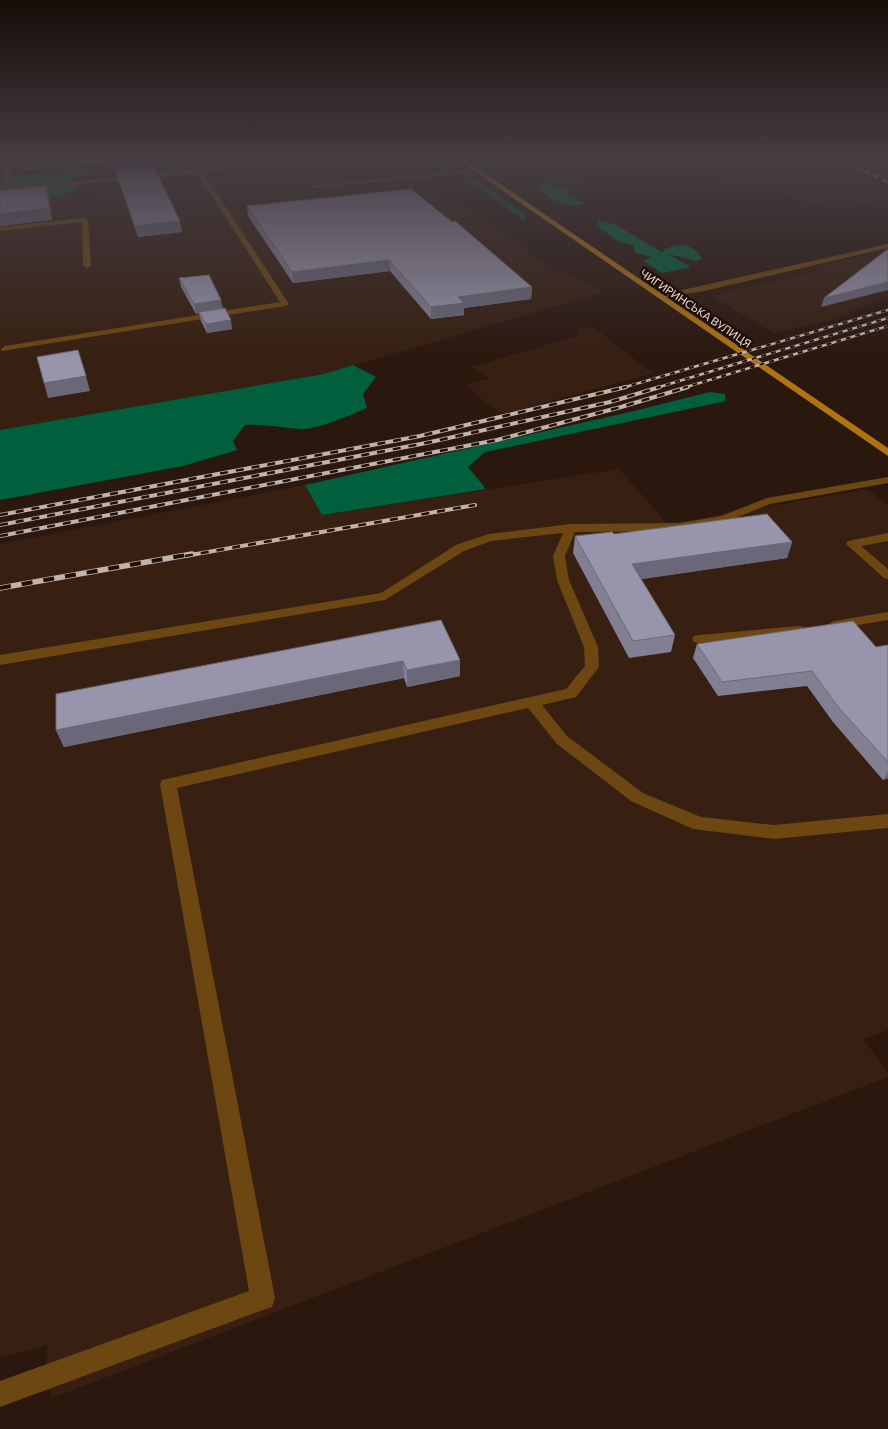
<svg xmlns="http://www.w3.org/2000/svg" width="888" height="1429" font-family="Commissioner,sans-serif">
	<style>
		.built { fill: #371f12 }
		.green { fill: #0b5034 }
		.forest { fill: #00603d }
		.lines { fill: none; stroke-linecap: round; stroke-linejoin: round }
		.minor { fill: #6c4712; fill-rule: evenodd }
		.major { fill: #b07314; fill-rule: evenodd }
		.rail-far2-casing { stroke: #c1b3ab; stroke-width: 2.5 }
		.rail-far1-casing { stroke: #c1b3ab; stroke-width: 4 }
		.rail-casing { stroke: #c1b3ab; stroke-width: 5.5 }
		.rail-far2 { stroke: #200f06; stroke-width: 2; stroke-dasharray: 5; stroke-linecap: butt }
		.rail-far1 { stroke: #200f06; stroke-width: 2.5; stroke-dasharray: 8; stroke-linecap: butt }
		.rail { stroke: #200f06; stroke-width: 4; stroke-dasharray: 11; stroke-linecap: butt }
		.wall { fill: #837f93 }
		.shaded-wall { fill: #6a6878 }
		.building { fill: #9894ab; stroke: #6a6878 }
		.labels { text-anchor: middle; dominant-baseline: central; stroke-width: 5; stroke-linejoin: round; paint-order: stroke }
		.far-street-label { font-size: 11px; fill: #ecdfd8; stroke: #200f06 }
	</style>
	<rect width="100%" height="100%" fill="#2a180f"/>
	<path class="built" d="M128 160H252L136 171Z
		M512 160H888V200L836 210 683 167 548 182 513 165 518 164Z
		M394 163 485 219 553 269 605 292 324 374 0 430V202Z
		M888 250V296L836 319 774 333 711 296 817 271 815 267Z
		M593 327 653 373 503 414 486 403 466 384 490 379 471 367 578 336V329Z
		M619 469 668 524 867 489 888 505V1030L863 1039 888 1073V1077L52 1398 46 1378 47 1345 0 1358V544L305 485 322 515Z"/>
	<path class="green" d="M464 177 476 179 526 215V218L523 220Z"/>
	<path class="forest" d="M82 169 89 170 86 176 74 177 70 183 78 188 63 196 0 202V182C8 181 15 177 23 176 43 173 62 173 82 169Z
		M541 184 558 186 569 191 567 195 585 203C568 210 549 198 536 188Z
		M599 221 615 224 663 253 664 249C682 243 689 242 702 258L697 261 668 254 691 267 662 273 643 261 652 257 636 253 633 245 619 242 596 225Z
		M353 365 376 377 363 394 367 408C350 415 317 430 300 429 281 428 264 424 245 425L233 441 237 450 183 466 0 500V430L324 374Z
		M710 392 725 394 726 401 485 452 468 467 486 489 322 515 305 485 630 412Z"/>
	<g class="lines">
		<path class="minor" d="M4 160H10L11 187 295 160H316L203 172 289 304 285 306 2 351 1 349 5 346 280 302 197 173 0 192V188H5Z
			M476 169 478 172 314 188 311 186Z
			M85 218 88 220 91 266 87 268 83 266 82 222 0 231V227Z
			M888 244V248L704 291 660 298 656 296Z
			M888 477V483L770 504 728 521 680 531 575 532 565 556 569 580 598 647 599 667 576 697 542 705 567 736 643 793 701 817 774 825 888 814V828L774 839 693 829 631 801 557 744 528 708 177 788 275 1298 272 1307 263 1310 0 1407V1381L249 1291 160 784 162 780 566 689 585 666 584 647 557 580 553 556 563 533 491 541 464 551 385 600 0 665V655L381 593 456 545 489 534 571 524 680 523 721 516 767 498Z
			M888 533V541L861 546 888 569V579L884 578 846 544 848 541Z
			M888 612V620L834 629 827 625 834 621Z
			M799 626 804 627 806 630 804 633 699 643 694 642 692 639 694 636 699 635Z"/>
		<path class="major" d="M458 160H465L888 448V456Z"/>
		<defs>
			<path id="rail-far2" d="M842 160 888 182
				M622 388 888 310
				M656 388 888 318
				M683 388 888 326"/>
			<path id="rail-far1" d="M0 515 420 436 626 387
				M0 525 426 443 610 402 660 387
				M0 536 497 440 621 407 688 387
				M185 556 475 505"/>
			<path id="rail" d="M0 588 192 554"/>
		</defs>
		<use href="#rail-far2" class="rail-far2-casing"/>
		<use href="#rail-far1" class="rail-far1-casing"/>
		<use href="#rail" class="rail-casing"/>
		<use href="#rail-far2" class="rail-far2"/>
		<use href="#rail-far1" class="rail-far1"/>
		<use href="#rail" class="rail"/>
	</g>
	<path class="wall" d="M20 160H172V161L152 163 153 169 182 232 138 237 119 182 117 175H116L111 162 23 170Z
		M868 160H888V168Z
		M247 206 532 287 531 299 464 308V315L431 319 390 271 293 283 248 216Z
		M179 278 222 308 232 329 207 333 201 321 199 313 196 314 181 287Z
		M614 534 792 542 787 558 641 579 675 635 671 652 629 658 573 553 575 536Z
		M441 620 460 676 407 687 404 678 64 747 56 730Z
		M697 644 876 647 888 645V778L883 780 833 722 807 686 718 696 693 658Z"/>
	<path class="shaded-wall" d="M20 160H110L111 162 23 170Z
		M149 160H172V161L152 163 154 172 116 175 113 165Z
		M46 186 49 198 52 220 0 226V214Z
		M180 221 182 232 138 237 135 226Z
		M389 260 390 271 293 283 292 272Z
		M888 282V290L821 307 824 298Z
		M532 287 531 299 464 308V315L431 319V307L458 297Z
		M221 300 223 309 196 314 194 304Z
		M231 320 232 329 207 333 206 324Z
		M86 376 90 391 48 398 44 383Z
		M792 542 787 558 629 581 632 564Z
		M460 660V676L407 687V670Z
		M403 661 404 678 64 747 56 730Z
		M888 771V778L883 780Z"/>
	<path class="building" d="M112 160H151L152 161 113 165Z
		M155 169 180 221 135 226 116 173Z
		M46 186 49 208 0 214V191Z
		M411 189 452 222 455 221 532 287 458 297 464 303 431 307 389 260 292 272 247 206Z
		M888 249V282L824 298Z
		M209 275 221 300 194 304 179 278Z
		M225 308 231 320 206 324 199 312Z
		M78 350 86 376 44 383 37 357Z
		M767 514 792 542 632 564 675 635 633 641 575 536 612 532 614 534Z
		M441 620 460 660 407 670 403 661 56 730V694Z
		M853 621 876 647 888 645V762L839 708 812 671 722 682 697 644Z"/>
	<linearGradient id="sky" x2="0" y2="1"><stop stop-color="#170d08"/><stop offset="0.44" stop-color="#443d42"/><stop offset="1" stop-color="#443d42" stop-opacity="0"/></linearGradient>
	<rect width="888" height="360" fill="url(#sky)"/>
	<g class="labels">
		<g class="far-street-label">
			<text transform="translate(696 308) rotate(34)">ЧИГИРИНСЬКА ВУЛИЦЯ</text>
		</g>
	</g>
</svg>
